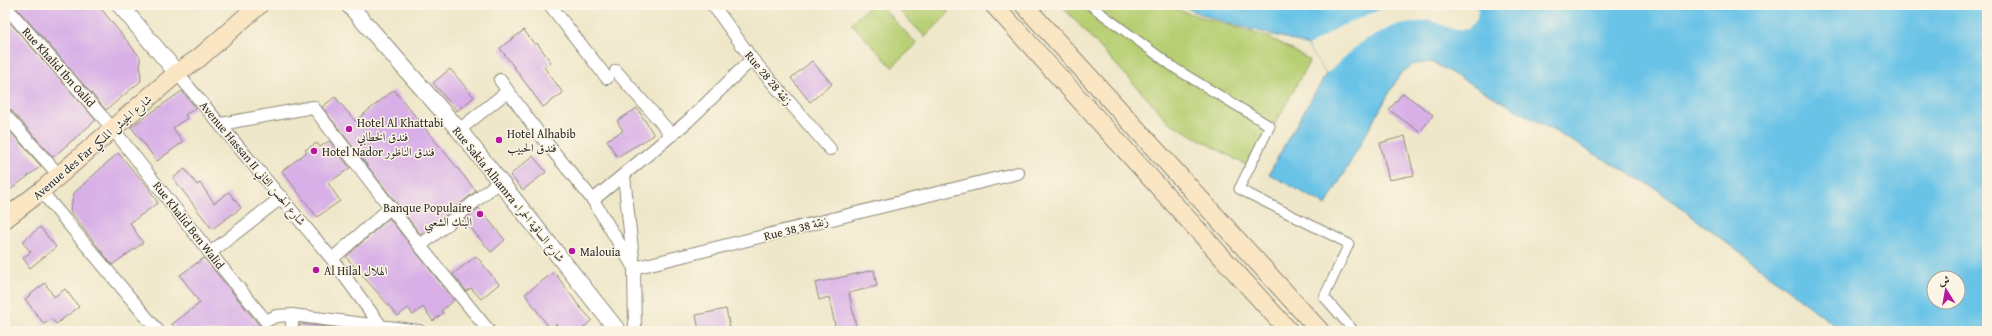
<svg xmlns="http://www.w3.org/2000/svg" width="1992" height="336" font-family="'Gentium Book Plus',Amiri,serif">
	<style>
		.green { fill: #b7cf73; stroke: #717d4f }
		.water { fill: #69c3e7; stroke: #4a7789; fill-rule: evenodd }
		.pier { fill: #efe7c9 }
		.building { fill: #d8b0e7 }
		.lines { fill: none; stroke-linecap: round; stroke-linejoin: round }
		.pedestrian-casing { stroke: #8d897a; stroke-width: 11 }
		.minor-casing { stroke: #8d897a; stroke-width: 14 }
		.tertiary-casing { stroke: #8d897a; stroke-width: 18 }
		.secondary-casing { stroke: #8d897a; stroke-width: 20 }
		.pedestrian { stroke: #fff; stroke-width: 9 }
		.minor { stroke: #fff; stroke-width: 12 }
		.tertiary { stroke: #fff; stroke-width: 16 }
		.secondary { stroke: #fbe6c4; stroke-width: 18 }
		.poi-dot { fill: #b5179e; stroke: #fcf5e5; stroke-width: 1.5 }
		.labels { text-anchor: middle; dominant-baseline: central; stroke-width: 3; stroke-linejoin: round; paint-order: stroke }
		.street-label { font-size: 12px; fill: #2b2b2b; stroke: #fcf5e5 }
		.poi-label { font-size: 12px; fill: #2b2b2b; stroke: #fcf5e5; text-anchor: start }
	</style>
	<rect width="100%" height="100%" fill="#fcf5e5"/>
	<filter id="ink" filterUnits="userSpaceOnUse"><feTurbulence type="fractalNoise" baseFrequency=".025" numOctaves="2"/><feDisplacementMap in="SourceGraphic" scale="8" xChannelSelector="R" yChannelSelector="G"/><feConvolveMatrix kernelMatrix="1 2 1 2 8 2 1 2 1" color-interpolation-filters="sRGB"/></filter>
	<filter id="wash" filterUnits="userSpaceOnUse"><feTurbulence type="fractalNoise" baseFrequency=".012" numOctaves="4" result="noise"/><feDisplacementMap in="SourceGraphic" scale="16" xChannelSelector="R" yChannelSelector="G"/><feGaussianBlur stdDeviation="0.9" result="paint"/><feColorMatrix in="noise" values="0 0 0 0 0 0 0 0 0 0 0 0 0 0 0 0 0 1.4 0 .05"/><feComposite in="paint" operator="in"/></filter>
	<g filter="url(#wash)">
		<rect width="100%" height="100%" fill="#efe7c9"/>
		<path class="green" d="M870 5H880L917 44 892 67 851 23Z
			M894 5H942L949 13 925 37Z
			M1061 5H1169L1175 9 1271 38 1310 60 1251 168 1169 122Z"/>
		<path class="water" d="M1181 5H1987V331H1842L1655 188 1432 62 1414 64 1400 74 1326 205 1269 174 1286 142 1326 74 1308 46 1286 38 1230 24 1195 12ZM1934 278H1958V302H1934Z"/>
		<path class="pier" d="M1401 5H1474L1478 9 1477 19 1468 29H1452L1430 20 1394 26 1363 41 1326 74 1308 46 1341 26 1381 9Z"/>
		<g id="blocks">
			<path class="building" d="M14 5H98L140 57 141 81 106 110Z
				M5 17 95 119V121L53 157 11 110 5 108Z
				M524 30 535 45 537 43 551 62 544 67 563 93 543 107 500 48Z
				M812 61 832 84 810 102 791 78Z
				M450 69 474 97 457 111 433 83Z
				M394 90 476 191 421 235 322 107 335 97 355 121Z
				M182 91 196 108 185 115 187 118 173 128 183 142 157 161 131 127Z
				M1403 93 1433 115 1420 132 1389 110Z
				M637 108 654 135 617 157 607 140 623 131 617 121Z
				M7 128 41 166 5 194V129Z
				M1405 136 1414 175 1389 180 1380 143Z
				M329 141 350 168 328 183 340 201 317 217 282 171 307 152 305 150 317 143 320 147Z
				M118 153 148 187 158 203 130 223 143 243 112 265 70 211 74 193Z
				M533 156 546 172 523 190 510 175Z
				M185 169 197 185 200 183 214 203 229 192 241 208 212 229 173 178Z
				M479 208 505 240 491 252 464 220Z
				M389 218 454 300 441 311 443 313 433 321 423 307 413 315 408 308 398 316 346 257Z
				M40 227 56 247 30 268 23 258 31 252 22 242Z
				M476 256 499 284 481 299 471 288 466 291 453 274Z
				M204 258 260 326 270 331H177L172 324 200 303 180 275Z
				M874 270 877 286 849 293 857 331H836L829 297 819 300 815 283Z
				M554 272 579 306 592 320 580 331H562L556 324 550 329 525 294Z
				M45 283 54 297 65 289 79 307 56 324 52 319 44 324 25 299Z
				M726 309 730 328 714 331H699L696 315Z
				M300 324 336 328V331H300Z"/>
		</g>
	</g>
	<g filter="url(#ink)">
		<use href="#blocks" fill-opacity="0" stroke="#8d897a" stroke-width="1"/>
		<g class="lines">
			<defs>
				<path id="pedestrian" d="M1090 5 1176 69 1270 126 1239 189 1349 244 1324 297 1354 331"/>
				<path id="minor" d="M550 5 607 78
					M713 5 752 59 830 149
					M5 6 113 129 210 253 266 321 276 316 292 315 419 331
					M616 71 672 135
					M177 73 332 259 381 326
					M508 91 540 135 593 200 634 268
					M5 115 59 175
					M221 124 313 107 420 246 489 331
					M459 130 508 91 500 80
					M624 176 634 268 635 331
					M41 191 158 331
					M593 200 687 122 752 59
					M420 246 500 181
					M210 253 282 197
					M332 259 391 207
					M634 268 1018 173
					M292 331V315"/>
				<path id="tertiary" d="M120 5 177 73
					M349 5 459 130 618 331"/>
				<path id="secondary" d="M994 5 1289 331
					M1024 5 1320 331
					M5 219 41 191 177 73 199 58 259 5"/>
			</defs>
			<use href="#pedestrian" class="pedestrian-casing"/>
			<use href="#minor" class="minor-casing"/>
			<use href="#tertiary" class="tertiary-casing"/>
			<use href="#secondary" class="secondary-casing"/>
			<use href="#pedestrian" class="pedestrian"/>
			<use href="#minor" class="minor"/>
			<use href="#tertiary" class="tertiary"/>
			<use href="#secondary" class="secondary"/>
		</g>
	</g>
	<g class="poi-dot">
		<circle cx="349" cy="129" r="4"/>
		<circle cx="499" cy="140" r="4"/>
		<circle cx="314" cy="151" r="4"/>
		<circle cx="480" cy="214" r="4"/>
		<circle cx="572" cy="251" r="4"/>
		<circle cx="316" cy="270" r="4"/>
	</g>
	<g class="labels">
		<g class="street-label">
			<text transform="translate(59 67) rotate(48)">Rue Khalid Ibn Oalid</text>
			<text transform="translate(769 78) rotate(50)">Rue 28 زنقة 28</text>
			<text transform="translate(92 147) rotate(-41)">Avenue des Far شارع الجيش الملكي</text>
			<text transform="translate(253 163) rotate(50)">Avenue Hassan II شارع الحسن الثاني</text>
			<text transform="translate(509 194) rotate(51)">Rue Sakia Alhamra شارع الساقية الحمراء</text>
			<text transform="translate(189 225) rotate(52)">Rue Khalid Ben Walid</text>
			<text transform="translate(796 228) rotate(-14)">Rue 38 زنقة 38</text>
		</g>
		<g class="poi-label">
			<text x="357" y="122">Hotel Al Khattabi<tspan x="357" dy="14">فندق الخطابي</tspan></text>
			<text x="507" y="133">Hotel Alhabib<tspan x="507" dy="14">فندق الحبيب</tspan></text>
			<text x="322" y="151">Hotel Nador فندق الناظور</text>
			<text x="472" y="207" text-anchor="end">Banque Populaire<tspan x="472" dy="14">البنك الشعبي</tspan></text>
			<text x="580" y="251">Malouia</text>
			<text x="324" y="270">Al Hilal الهلال</text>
		</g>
	</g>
	<rect width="1992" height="336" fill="none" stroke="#fcf5e5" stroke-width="20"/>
	<g transform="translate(1946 290) rotate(349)"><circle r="19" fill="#fcf5e5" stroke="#a8a49b"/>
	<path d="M0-3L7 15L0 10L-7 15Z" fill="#b5179e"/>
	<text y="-6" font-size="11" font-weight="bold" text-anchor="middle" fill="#2b2b2b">ش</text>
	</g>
</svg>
